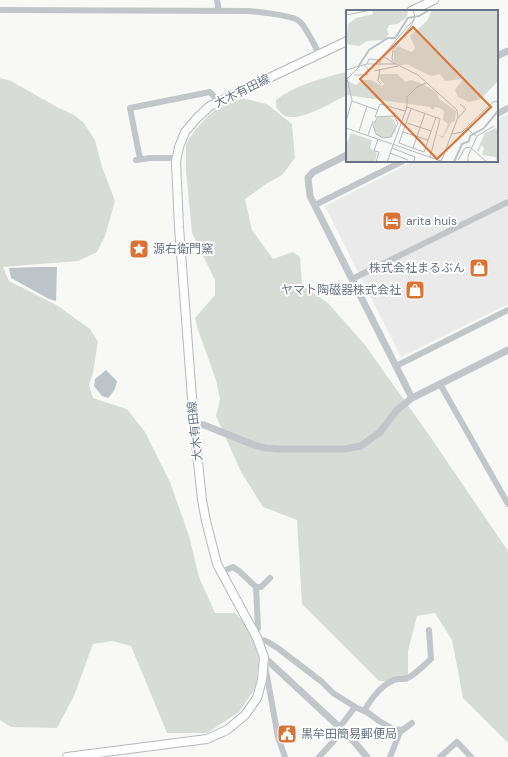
<svg xmlns="http://www.w3.org/2000/svg" width="508" height="757" font-family="'DM Sans','Noto Sans JP',sans-serif">
	<style>
		.built { fill: #e9eae9 }
		.green { fill: #d7ddd6 }
		.water { fill: #bcc4ca }
		.lines { fill: none; stroke-linecap: round; stroke-linejoin: round }
		.secondary-casing { stroke: #b4b8be; stroke-width: 10 }
		.minor { stroke: #c2c5c9; stroke-width: 6 }
		.tertiary { stroke: #c2c5c9; stroke-width: 7 }
		.secondary { stroke: #fff; stroke-width: 8 }
		.labels { text-anchor: middle; dominant-baseline: central; stroke-width: 4; stroke-linejoin: round; paint-order: stroke }
		.street-label { font-size: 12px; fill: #697586; stroke: #fff }
		.poi-label { font-size: 12px; fill: #697586; stroke: #fff; text-anchor: start }
		.inset-river { fill: none; stroke: #bcc4ca; stroke-width: 2 }
		.inset-road { fill: none; stroke: #b6bcc2; stroke-width: 1 }
		.view { fill: #db7334; fill-opacity: 0.15; stroke: #db7334; stroke-width: 2 }
		.inset-edge { fill: none; stroke: #697586; stroke-width: 2 }
	</style>
	<rect width="100%" height="100%" fill="#f8f9f6"/>
	<path class="built" d="M508 114V304L401 357 325 206 414 161H497V119Z"/>
	<path class="green" d="M347 72V95C332 102 302 122 285 116 282 114 278 110 276 107V100C295 85 318 80 341 73Z
		M0 78 11 81 57 107 74 115 83 122 95 140 102 167 115 201 105 236 97 252 78 261 3 267 9 281 58 306 90 329 98 342 93 373 89 385 93 398 127 409 145 432 170 482 189 536 199 577 215 613H235L252 631 259 657 256 687 239 712 207 733H167L131 646 112 641 93 644 74 696 57 728 11 727 0 720Z
		M242 98 267 104 292 124 295 158 282 175 266 184 245 199 252 230 273 259 293 252 300 257 302 285 328 303 365 345 429 435 508 551V743L463 698 452 640 435 613 417 616 408 651V682L379 681 302 604 297 520 263 507 241 472 216 416 220 399 216 380 198 330 195 318 215 295V280L192 233 186 171V144L195 130 205 119 215 110Z"/>
	<path class="water" d="M38 267H57L56 301 49 299 11 278 9 268Z
		M106 370 117 381C116 388 113 393 108 398L102 396 94 386 95 379Z"/>
	<g class="lines">
		<defs>
			<path id="secondary" d="M411 11 434 0
				M67 757 207 739 227 730 245 715 257 698 262 680 264 657 257 638 217 564 206 521 202 500 194 424 179 227 176 162 179 147 185 132 197 118 210 106 347 41"/>
		</defs>
		<use href="#secondary" class="secondary-casing"/>
		<path class="minor" d="M217 0 219 11
			M0 10 249 11C259 12 292 15 299 21 306 27 315 46 319 54
			M497 114 508 108
			M140 159 130 108 210 92 219 102
			M136 160 150 158H177
			M315 205 403 161
			M352 279 508 202
			M396 366 508 310
			M440 384 508 504
			M221 572 233 567 239 571 256 587H261L270 578
			M255 634 258 628 256 587
			M257 638 268 642 279 649 322 682 333 693 357 708 367 712 379 721 393 729 403 730
			M265 665 278 737 285 757
			M364 711C372 698 380 686 394 680 398 678 403 680 407 678 414 676 425 664 431 659L429 630
			M339 728 355 707
			M319 757 343 731
			M390 757 400 732 412 723
			M440 757 457 742 471 757"/>
		<path class="tertiary" d="M497 56 508 51
			M347 155 313 172 308 178 310 196 412 398
			M194 424 204 425 254 445 265 448 281 449H344L361 446 380 432 397 410 412 398 508 350
			M264 657 350 737 367 757"/>
		<use href="#secondary" class="secondary"/>
	</g>
	<defs>
		<symbol id="hotel-square" viewBox="-11 -11 22 22"><rect x="-9" y="-9" width="18" height="18" rx="4" fill="#db7334" stroke="#fff"/><path d="M-6-4.5h1.5V1H6V5H4.5V3h-9V5H-6ZM-4 0a1.8 1.8 0 1 1 3.6 0ZM.5 0V-2.5h3Q6-2.5 6 0Z" fill="#fff"/></symbol>
		<symbol id="sight-square" viewBox="-11 -11 22 22"><rect x="-9" y="-9" width="18" height="18" rx="4" fill="#db7334" stroke="#fff"/><path d="M0-6L1.8-2.2L6-1.7L2.9 1.2L3.7 5.4L0 3.3L-3.7 5.4L-2.9 1.2L-6-1.7L-1.8-2.2Z" fill="#fff"/></symbol>
		<symbol id="shop-square" viewBox="-11 -11 22 22"><rect x="-9" y="-9" width="18" height="18" rx="4" fill="#db7334" stroke="#fff"/><path d="M-5-2.5h2.3a2.7 3.5 0 0 1 5.4 0H5L5.5 6h-11ZM-1.5-2.5h3a1.5 2.3 0 0 0-3 0Z" fill="#fff"/></symbol>
		<symbol id="civic-square" viewBox="-11 -11 22 22"><rect x="-9" y="-9" width="18" height="18" rx="4" fill="#db7334" stroke="#fff"/><path d="M-.6-6.5H3V-4.5H.6V-3L4-1V1h2V6H-6V1h2V-1L-.6-3ZM-1.2 2.5V6h2.4V2.5Z" fill="#fff"/></symbol>
	</defs>
	<g fill-rule="evenodd">
		<use href="#hotel-square" x="381" y="210" width="22" height="22"/>
		<use href="#sight-square" x="128" y="238" width="22" height="22"/>
		<use href="#shop-square" x="468" y="257" width="22" height="22"/>
		<use href="#shop-square" x="404" y="279" width="22" height="22"/>
		<use href="#civic-square" x="276" y="723" width="22" height="22"/>
	</g>
	<g class="labels">
		<g class="street-label">
			<text transform="translate(242 91) rotate(-26)">大木有田線</text>
			<text transform="translate(195 431) rotate(-96)">大木有田線</text>
		</g>
		<g class="poi-label">
			<text x="406" y="221">arita huis</text>
			<text x="153" y="249">源右衛門窯</text>
			<text x="465" y="268" text-anchor="end">株式会社まるぶん</text>
			<text x="401" y="290" text-anchor="end">ヤマト陶磁器株式会社</text>
			<text x="301" y="734">黒牟田簡易郵便局</text>
		</g>
	</g>
	<g transform="translate(346 10)">
		<rect width="152" height="152" fill="#f8f9f6"/>
		<path d="M26 0H62L61 7 52 14 43 15 41 20 43 24 38 30 21 31 13 36 0 34 2 14 10 8 27 4ZM86 0H152V71L135 89 123 92 112 87 109 80 117 69 99 71 94 64 85 66 60 54 54 56 48 50V41L52 36 65 42 67 41 69 38 64 26 81 11ZM35 64H51L60 72 65 70 79 75 91 83 93 89 110 101 109 111 105 113 97 128 91 125 97 126 102 114 97 110 98 101 94 98 89 97 87 100 84 97 0 85V70L10 75 15 70H25L36 76 38 74 32 66ZM28 117a11 11 0 1 1 22 0a11 11 0 1 1-22 0ZM150 118 152 121V152L149 147 136 145 138 138 135 135 133 142 131 140 139 123ZM5 123 26 130 24 138 31 143 29 152H0V136Z" fill="#d7ddd6"/>
		<path class="inset-river" d="M12 57 23 40 42 28H49L62 8 73 6 83 0M108 152 116 134 123 131 124 126 138 118 152 101"/>
		<path class="inset-road" d="M67 0 69 7 66 14 47 40 46 49 50 54 72 65 111 100 112 107 95 152M0 5 25 0M37 46 49 54M21 54 23 49 34 50M34 55V49L68 9M34 59 32 71 35 74M0 60 21 54H50M28 61 52 56M0 64 6 90 0 112M8 65H21L22 59 18 55M1 69 13 57M6 91 31 100M61 97 94 109 84 147M65 99 53 133 78 142 90 107M29 107 47 106H48L52 113 45 127 37 128 30 124 27 115 32 107M29 107 34 94 59 101M112 108 120 99 114 94M61 113 85 121M0 118 95 151M120 118 130 126M13 121 21 96M57 122 82 130M106 124 116 122 147 92 152 91M22 125 27 111M46 138 69 147 68 152M67 138 79 103M125 138 141 152M44 143 62 150M112 150 119 138 125 137M30 152 33 142 28 141 32 129M41 152 61 97V87L71 77 80 73M122 152V146L131 126 148 116"/>
		<path class="view" d="M67 17 145 97 91 149 14 69Z"/>
		<rect width="152" height="152" class="inset-edge"/>
	</g>
</svg>
